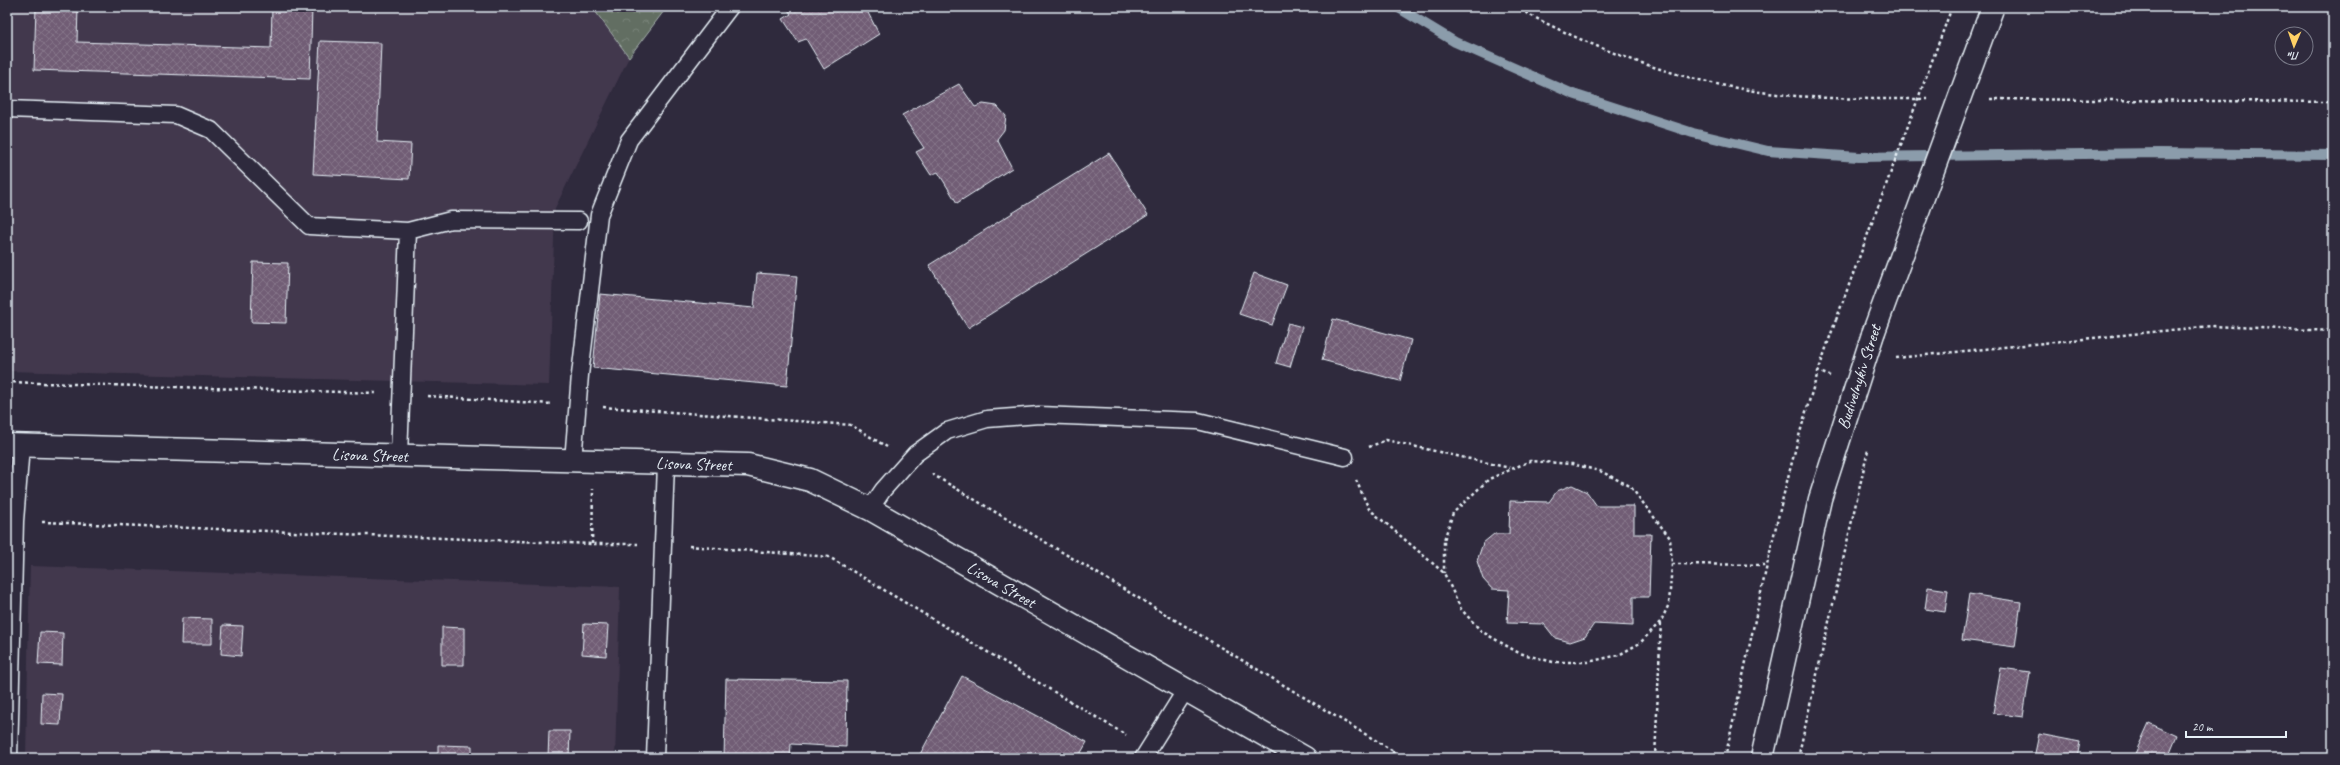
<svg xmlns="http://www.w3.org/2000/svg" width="2340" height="765" font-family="Caveat,sans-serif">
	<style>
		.built { fill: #43394e }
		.forest { fill: url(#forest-crowns); stroke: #a5b0ad }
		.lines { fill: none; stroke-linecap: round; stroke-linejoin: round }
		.stream { stroke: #8b9cab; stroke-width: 10 }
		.building { fill: url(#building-cross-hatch); stroke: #e8f1f8 }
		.service-casing { stroke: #e8f1f8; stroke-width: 19 }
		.minor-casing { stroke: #e8f1f8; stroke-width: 25 }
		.path { stroke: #e8f1f8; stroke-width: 2.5; stroke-dasharray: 3 3; stroke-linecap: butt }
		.service { stroke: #2f2a3d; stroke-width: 16 }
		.minor { stroke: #2f2a3d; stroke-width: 22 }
		.minor-bridge-casing { stroke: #e8f1f8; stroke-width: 25; stroke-linecap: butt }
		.path-bridge { stroke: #e8f1f8; stroke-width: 2.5; stroke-dasharray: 3 3; stroke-linecap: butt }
		.minor-bridge { stroke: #2f2a3d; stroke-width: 22 }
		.labels { text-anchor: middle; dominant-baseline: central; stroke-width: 4; stroke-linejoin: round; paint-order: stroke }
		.street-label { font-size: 17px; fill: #e8f1f8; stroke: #2f2a3d }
	</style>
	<defs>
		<pattern id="forest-crowns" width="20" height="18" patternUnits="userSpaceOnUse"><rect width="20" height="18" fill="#626e62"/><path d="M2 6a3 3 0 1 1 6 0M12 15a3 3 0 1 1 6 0" fill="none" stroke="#788379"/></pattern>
		<pattern id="building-cross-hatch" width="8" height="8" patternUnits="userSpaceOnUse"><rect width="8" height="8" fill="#715d75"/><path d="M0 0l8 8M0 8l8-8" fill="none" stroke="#857589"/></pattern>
	</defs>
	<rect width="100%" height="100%" fill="#2f2a3d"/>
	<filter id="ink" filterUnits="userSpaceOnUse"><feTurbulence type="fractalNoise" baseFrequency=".025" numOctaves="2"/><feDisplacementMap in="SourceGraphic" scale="8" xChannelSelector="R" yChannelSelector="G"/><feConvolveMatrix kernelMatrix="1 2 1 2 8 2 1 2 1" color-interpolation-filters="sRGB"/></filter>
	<g filter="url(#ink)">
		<path class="built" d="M7 7H592L629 57 555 208 549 385 7 371Z
			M30 566 620 587 615 758H26Z"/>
		<path class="forest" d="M592 7H667L629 57Z"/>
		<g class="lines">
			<path class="stream" d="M1397 7 1455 42 1573 94 1693 133 1768 151 1859 157 2160 153 2333 155"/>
		</g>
		<path class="building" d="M36 7H78L77 42 271 48 272 7H312L310 79 34 70Z
			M786 7H865L879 34 824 69 806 39 798 42 783 19 791 14Z
			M320 41 381 43 377 142 411 144 409 179 313 174Z
			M959 84 975 107 983 104 997 106 1006 116 1004 130 997 139 1012 168 957 203 938 172 931 175 916 152 924 148 902 115Z
			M1109 153 1148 215 968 328 929 265Z
			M253 262 288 263 286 323 251 322Z
			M757 273 797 276 787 386 593 368 600 294 754 308Z
			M1254 273 1287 285 1272 325 1239 314Z
			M1333 319 1411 340 1400 381 1322 360Z
			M1288 323 1302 327 1290 367 1276 363Z
			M1572 485 1587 492 1597 506H1634V534H1651L1649 597H1633V626L1594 624 1585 637 1570 642 1555 638 1544 624 1507 623 1509 590 1492 589 1483 579 1477 561 1483 543 1494 534H1509L1510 501 1549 502 1557 491Z
			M1928 587 1948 590 1945 612 1925 609Z
			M1969 594 2021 602 2015 647 1962 640Z
			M182 618 212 619V644H181Z
			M584 624 608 625 606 656 582 654Z
			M223 625 243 626 241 656 221 654Z
			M442 627 464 628V665H442Z
			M40 632 63 633 62 665 38 664Z
			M2001 668 2030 672 2023 717 1993 713Z
			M962 676 1087 742 1078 758H918Z
			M726 679 847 681 846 747 791 744 790 758H724Z
			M42 693 62 694 60 725 41 724Z
			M2149 723 2177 736 2168 758H2133Z
			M549 731H570L569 758H548Z
			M2039 734 2080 742 2077 758H2034Z
			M438 745 472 746V758H438Z"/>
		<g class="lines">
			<defs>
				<path id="service" d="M7 109 176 115 211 130 309 226 408 231 451 220 579 221
					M399 455 408 231
					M573 461 580 375 599 215 629 140 730 7
					M870 509 883 490 915 454 947 431 987 419 1039 415 1198 421 1345 457
					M9 758 15 521 21 446
					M655 758 666 464
					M1143 758 1185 691"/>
				<g id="minor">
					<path id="s1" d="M7 445 748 465 810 480 870 509 1305 758"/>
					<path d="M1762 758 1820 499 1873 334"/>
				</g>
			</defs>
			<use href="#service" class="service-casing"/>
			<use href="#minor" class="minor-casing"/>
			<path class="path" d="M1515 7C1586 46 1668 77 1748 90 1807 100 1868 99 1929 99
				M1990 99 2333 102
				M1896 358 2211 326 2333 331
				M1817 371 1830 376
				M7 382 376 393
				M427 396 552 404
				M603 407 851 425 887 447
				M1369 447 1386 440 1510 468
				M932 474 1405 758
				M1356 480 1369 509 1444 573 1461 609 1481 631 1519 653 1553 662H1588L1619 655 1640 643 1661 621 1669 604 1672 564 1670 538 1630 486 1600 471 1572 464 1530 461 1489 479 1453 513 1444 540V573
				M42 522 592 544H638
				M592 544 593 489
				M689 546 829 557 1126 735
				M1672 564 1768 565
				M1389 758 1394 751
				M1655 758 1661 621
				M1725 758C1758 612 1784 462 1836 320
				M1798 758 1868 450"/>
			<use href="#service" class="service"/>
			<use href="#minor" class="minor"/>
			<defs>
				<path id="minor-bridge" d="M1873 334 1992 9"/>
			</defs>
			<use href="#minor-bridge" class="minor-bridge-casing"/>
			<path class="path-bridge" d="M1836 320 1952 7"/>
			<use href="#minor-bridge" class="minor-bridge"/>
		</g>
	</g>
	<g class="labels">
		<g class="street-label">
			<text transform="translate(1859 377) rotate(-72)">Budivelnykiv Street</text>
			<text stroke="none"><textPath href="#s1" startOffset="363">Lisova Street</textPath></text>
			<text stroke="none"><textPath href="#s1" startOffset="687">Lisova Street</textPath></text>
			<text stroke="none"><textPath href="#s1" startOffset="1023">Lisova Street</textPath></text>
		</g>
	</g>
	<rect width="2340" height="765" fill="none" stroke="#2f2a3d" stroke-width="24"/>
	<rect x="12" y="12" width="2316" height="741" fill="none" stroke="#e8f1f8" stroke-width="1.5" filter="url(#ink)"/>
	<g transform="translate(2294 46) rotate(182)"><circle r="19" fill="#2f2a3d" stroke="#797a88"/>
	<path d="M0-3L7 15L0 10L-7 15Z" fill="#ffd166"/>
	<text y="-6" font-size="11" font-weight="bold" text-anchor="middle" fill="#e8f1f8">Пн</text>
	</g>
	<path d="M2186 731v6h100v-6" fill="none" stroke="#e8f1f8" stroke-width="2"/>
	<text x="2192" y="731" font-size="12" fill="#e8f1f8" stroke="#2f2a3d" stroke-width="3" paint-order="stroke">20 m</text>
</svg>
